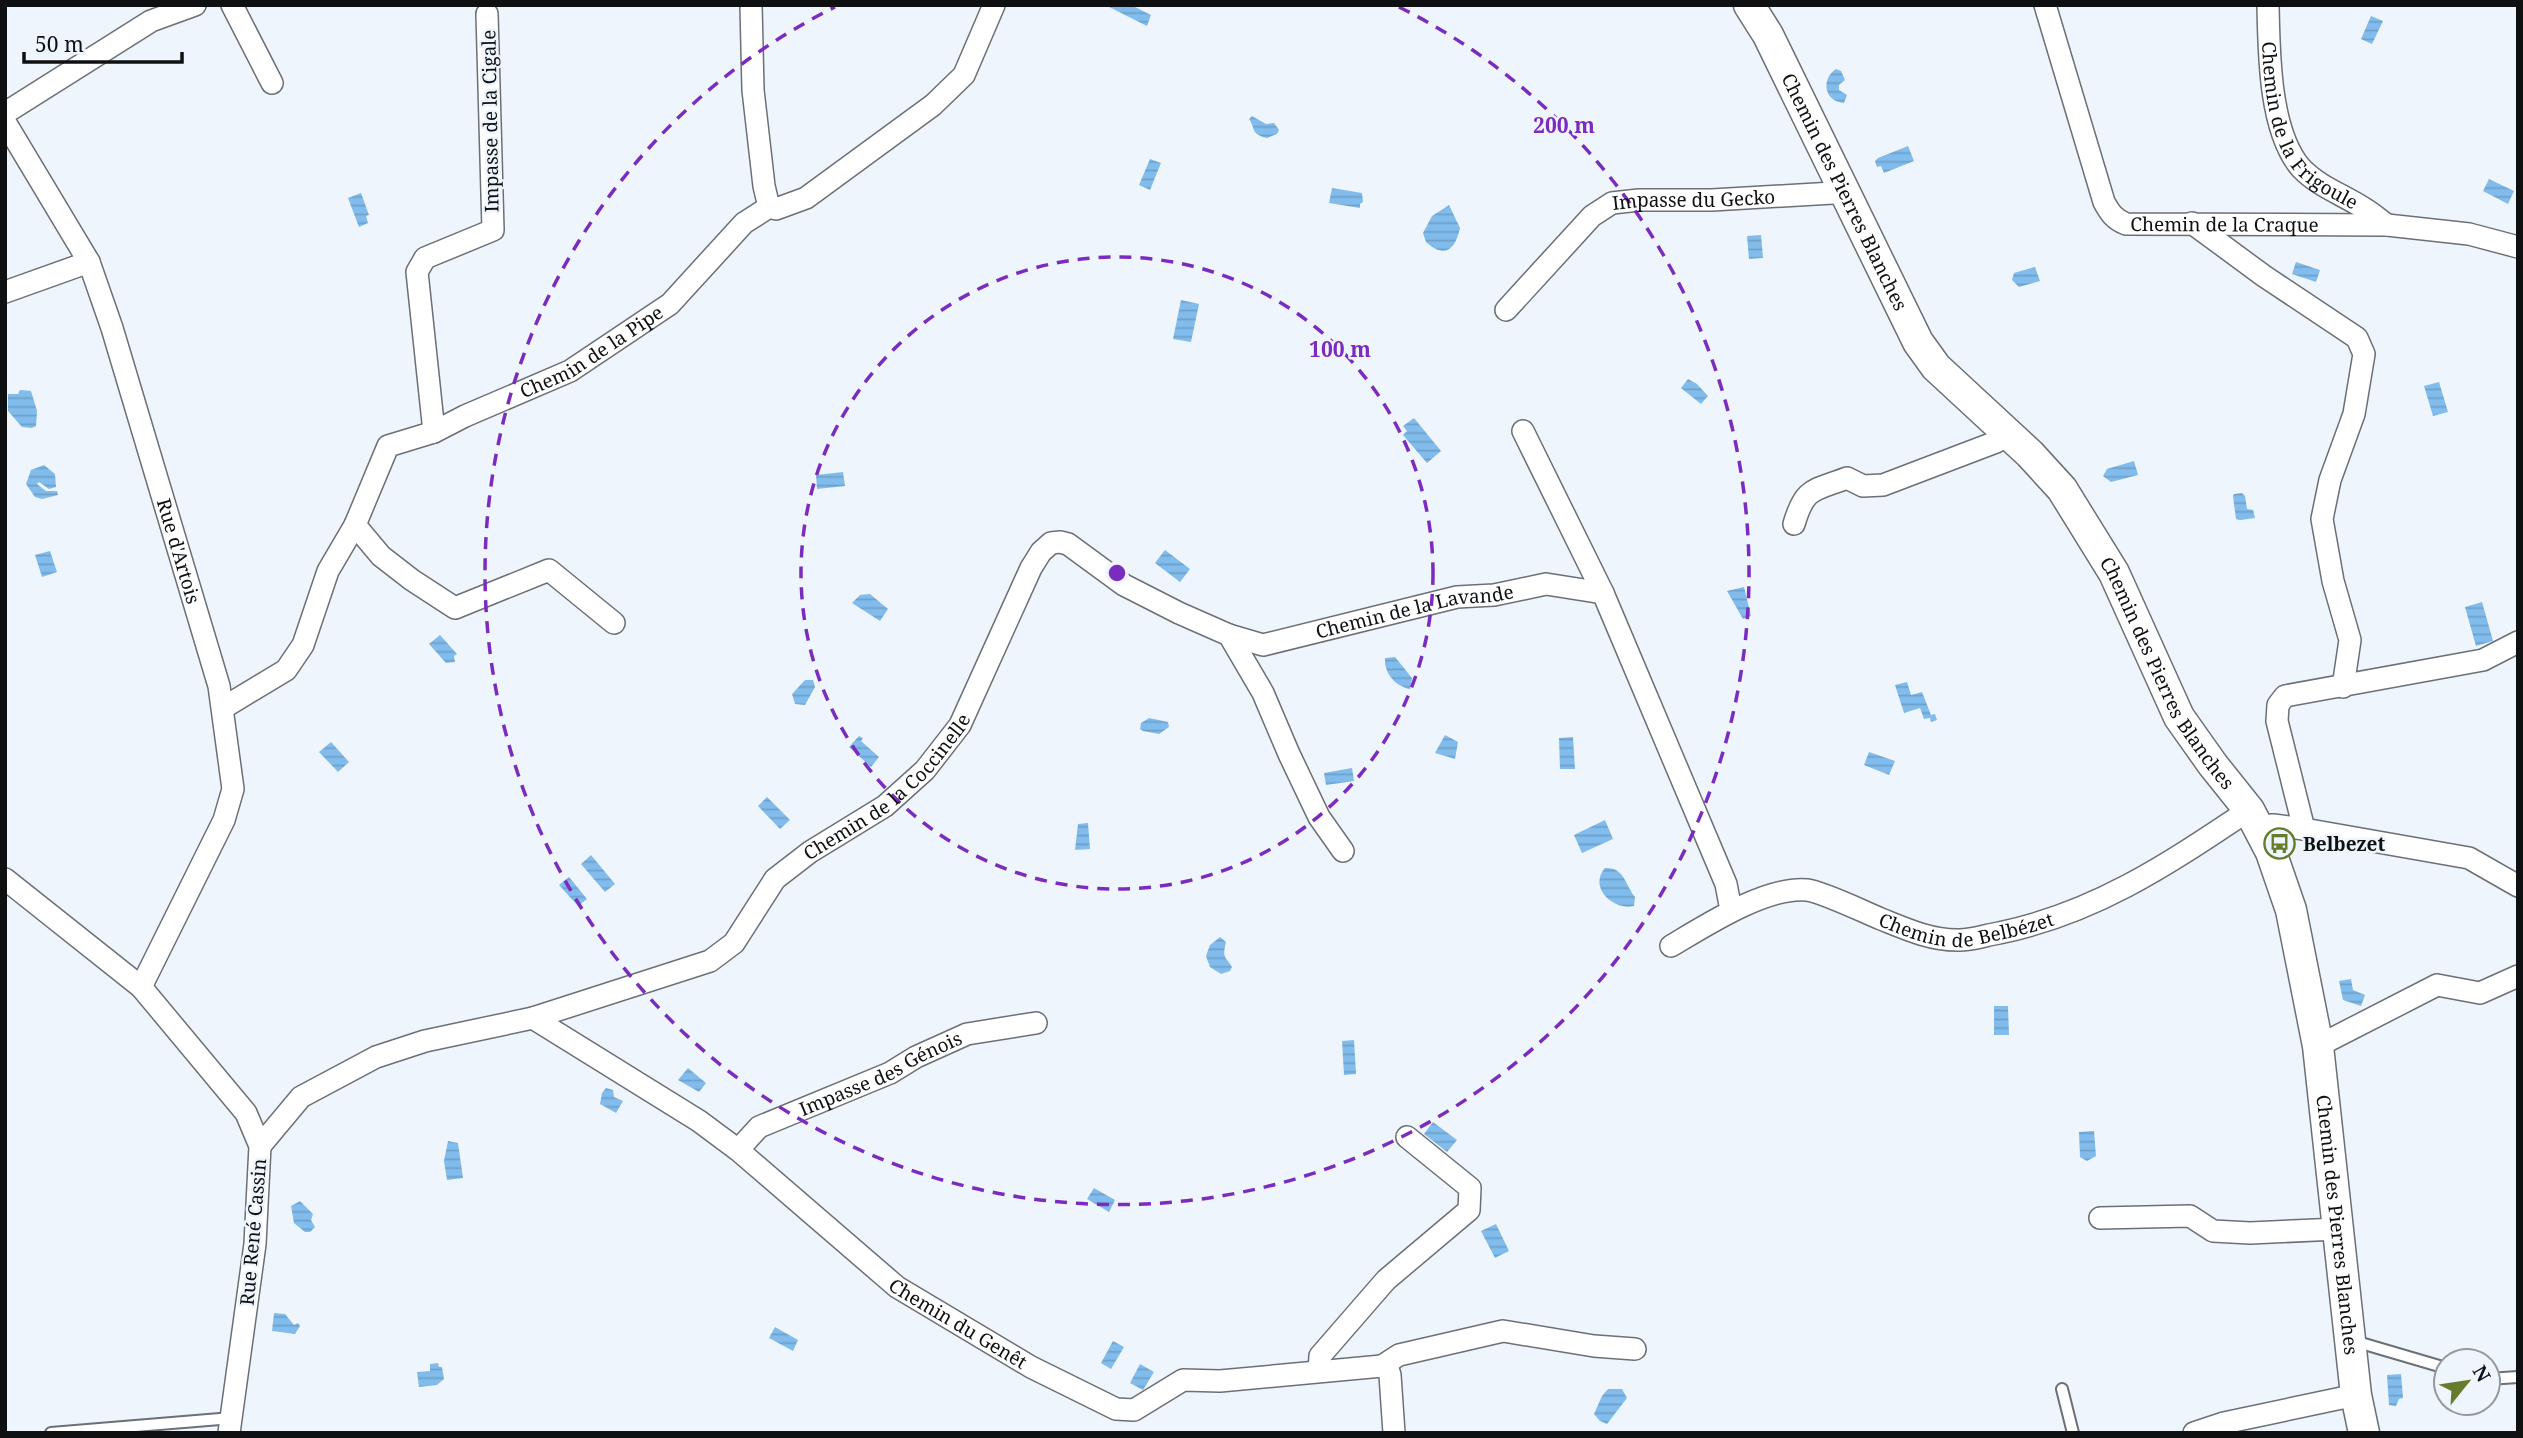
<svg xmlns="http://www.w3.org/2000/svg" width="2523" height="1438" font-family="'Noto Serif',serif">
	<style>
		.water { fill: url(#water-rules) }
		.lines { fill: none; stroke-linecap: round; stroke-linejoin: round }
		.lane-casing { stroke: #6a7076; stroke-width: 14 }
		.street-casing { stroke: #6a7076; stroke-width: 24 }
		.secondary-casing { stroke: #6a7076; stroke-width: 33 }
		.lane { stroke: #fff; stroke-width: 10 }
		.street { stroke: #fff; stroke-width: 21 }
		.secondary { stroke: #fff; stroke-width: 30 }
		.ring { fill: none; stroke: #7b2cbf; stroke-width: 3.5; stroke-dasharray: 12 9 }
		.labels { text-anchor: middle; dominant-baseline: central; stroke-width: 5; stroke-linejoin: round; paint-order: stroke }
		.street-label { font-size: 19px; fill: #0e1012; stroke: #eef5fc }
		.poi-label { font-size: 19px; font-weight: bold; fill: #0e1012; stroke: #eef5fc; text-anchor: start }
		.centre { fill: #7b2cbf; stroke: #eef5fc; stroke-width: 3.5 }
		.ring-label { font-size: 21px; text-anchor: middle; font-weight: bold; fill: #7b2cbf; stroke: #eef5fc; stroke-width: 5; stroke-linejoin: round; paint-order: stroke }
	</style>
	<defs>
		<pattern id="water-rules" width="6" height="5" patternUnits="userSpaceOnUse" patternTransform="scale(1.75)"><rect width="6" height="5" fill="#81bcec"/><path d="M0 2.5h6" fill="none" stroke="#6ea1c9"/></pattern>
	</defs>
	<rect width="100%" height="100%" fill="#eef5fc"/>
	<path class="water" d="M1131 5 1151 15 1147 26 1107 6Z
		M2371 16 2383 21 2372 44 2361 39Z
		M1836 69 1841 71 1845 80 1839 85V90L1847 95 1844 103C1840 102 1836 102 1833 99 1822 91 1826 75 1836 69Z
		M1252 116 1266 124 1274 123 1279 130 1277 134 1267 138C1250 134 1256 129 1249 119Z
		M1908 146 1914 161 1884 173 1881 166 1877 167 1875 161 1878 158Z
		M1150 159 1161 163 1150 190 1139 185Z
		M2489 179 2514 191 2508 204 2483 191Z
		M1332 188 1362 193 1363 202 1360 204V208L1329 203Z
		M361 193 369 215 366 216 368 223 359 227 348 198Z
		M1449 205 1460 228C1455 250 1445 259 1426 242L1423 233 1432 216Z
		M1761 235 1763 258 1749 259 1747 236Z
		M2296 262 2320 270 2316 282 2292 274Z
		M2035 267 2040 281 2019 287 2012 280 2014 273Z
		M1181 300 1199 304 1191 342 1173 339Z
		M1688 379 1697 384 1708 396 1701 404 1681 388Z
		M2439 382 2448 412 2433 416 2424 386Z
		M20 390 31 391 37 411 36 426 32 428 22 427 8 411V394H18Z
		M1414 418 1441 451 1427 463 1403 435 1407 431 1403 426Z
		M2134 461 2138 475 2111 482 2103 476 2107 469Z
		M44 465 55 474 56 487 49 489 39 482 37 484 46 491H57L58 495 42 499 35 497 26 484 31 470Z
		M843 472 845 486 817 489 816 475Z
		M2242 493 2245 496 2247 509 2253 510 2255 518 2240 520 2236 519 2233 496 2234 494Z
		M1165 550 1190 569 1180 582 1155 563Z
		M50 551 57 572 42 577 35 555Z
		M1744 587 1751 616 1743 619 1727 591Z
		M870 594 888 609 880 621 852 603 860 595Z
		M2482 602 2493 641 2476 646 2465 607Z
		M440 635 457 654 454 656 455 662 446 663 429 644Z
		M1395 657 1412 678 1410 689C1395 686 1384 673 1385 658Z
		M805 680H813L815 687 805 705 795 704 792 694Z
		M1907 682 1911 695 1922 692 1931 715 1935 714 1937 720 1931 722 1930 718 1924 719 1920 708 1904 713 1895 685Z
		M1149 718 1168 722 1169 727 1159 734 1143 731 1140 729 1141 723Z
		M1445 735 1458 742 1455 759 1435 753Z
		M859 736 863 738 861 741 879 757 871 767 849 747Z
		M1573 737 1575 769H1560L1559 738Z
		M331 742 349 762 338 772 319 752Z
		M1869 752 1895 761 1889 775 1864 765Z
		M1352 768 1354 781 1326 785 1324 773Z
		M767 797 790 820 780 829 758 806Z
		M1605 820 1613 839 1582 853 1574 835Z
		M1088 823 1090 849 1075 850 1078 824Z
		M591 855 615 884 605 892 581 864Z
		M1605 868C1624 867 1625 884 1635 897L1634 906C1613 911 1588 887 1605 868Z
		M569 877 587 899 578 906 559 885Z
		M1220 937 1226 942C1222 959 1225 955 1232 967L1230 971 1221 974 1210 967 1206 956 1210 945Z
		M2351 979 2353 990 2365 995 2361 1006 2343 1000 2339 981Z
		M1994 1006H2008L2009 1035H1994Z
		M1354 1040 1356 1074 1344 1075 1342 1041Z
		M688 1068 706 1083 699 1092 678 1080Z
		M606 1088 613 1090 614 1097 623 1101 616 1113 600 1104 602 1093Z
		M1433 1122 1457 1140 1447 1152 1424 1134Z
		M2094 1131 2096 1156 2087 1161 2080 1157 2079 1132Z
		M448 1141 458 1143 463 1178 447 1180 444 1161Z
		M1094 1188 1115 1200 1109 1212 1087 1199Z
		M300 1201 313 1214 311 1220 315 1227 310 1232H305L294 1223 291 1206Z
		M1496 1224 1509 1251 1495 1258 1481 1231Z
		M274 1313 285 1314 294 1325 298 1323 300 1326 295 1334 272 1331Z
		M775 1327 798 1340 793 1351 769 1338Z
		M1113 1341 1124 1347 1111 1369 1101 1363Z
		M438 1363 439 1367H442L444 1379 437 1385 419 1387 417 1372 430 1371V1364Z
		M1140 1364 1154 1372 1143 1390 1130 1383Z
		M2401 1374 2403 1398 2399 1399 2396 1406 2389 1405 2387 1375Z
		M1608 1389H1622L1627 1398 1607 1424 1600 1421 1594 1414 1602 1396Z"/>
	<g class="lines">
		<defs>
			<path id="lane" d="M2354 1341 2446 1368
				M2488 1379 2518 1377
				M2062 1389 2073 1433
				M51 1433 232 1418"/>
			<g id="street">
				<path d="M232 5 272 83"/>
				<path d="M751 5 753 90 764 186 769 207"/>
				<path id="s1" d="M2045 5 2104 202C2110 213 2114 219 2126 224L2387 225 2469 234 2518 247"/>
				<path id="s2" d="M2268 5C2269 52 2269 131 2301 168 2319 187 2344 195 2365 209 2373 214 2380 220 2387 225"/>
				<path d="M5 113 151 21 195 5"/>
				<path id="s3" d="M5 122 89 262 112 328 219 686 233 789 224 820 141 987"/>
				<path d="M2192 223 2264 276 2357 338 2364 354 2354 414 2330 480 2322 519 2333 581 2350 640 2343 687"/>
				<path d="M5 292 89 262"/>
				<path id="s4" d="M1506 310 1592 216 1612 203 1639 200H1712L1833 193 1842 189"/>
				<path d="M1523 431 1603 593 1726 884 1731 910"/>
				<path d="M434 432 417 272 425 258 493 230 487 14"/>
				<path d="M1794 524C1805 487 1813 491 1847 478L1863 486 1883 485 1996 442 2007 432"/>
				<path d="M355 525 381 556 412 580 455 608 549 570 614 623"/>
				<path id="s5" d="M1229 635 1263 645 1457 597 1494 595 1546 584 1603 593"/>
				<path id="s6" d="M223 708 286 670 303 645 328 571 355 525 388 446 434 432 465 416 570 371 670 304 744 223 769 207 776 209 806 198 933 105 964 75 994 5"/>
				<path d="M2258 827 2273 825 2304 829 2469 858 2518 886"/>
				<path d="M2304 829 2277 721 2278 705 2285 696 2483 660 2518 642"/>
				<path d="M5 879 141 987 246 1113 260 1146 255 1244 229 1433"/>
				<path id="s7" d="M1671 946C1705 926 1766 886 1807 890 1823 892 1864 912 1881 919 1906 929 1930 940 1957 940 1970 941 1986 935 1999 933 2096 913 2168 864 2249 810"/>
				<path id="s8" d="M533 1018 699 1121 738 1150 897 1287 1031 1367 1116 1409 1134 1410 1183 1380 1220 1381 1382 1366 1388 1369 1390 1375 1394 1433"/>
				<path d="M2318 1046 2437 985 2480 993 2518 976"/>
				<path id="s9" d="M260 1146 301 1097 376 1057 425 1041 533 1018 710 961 734 943 775 879 810 852 885 806 925 770 960 725 1031 568 1041 552 1051 543 1060 542 1068 544 1124 585 1179 613 1229 635 1263 693 1289 754 1319 817 1343 851"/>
				<path id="s10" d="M738 1150 759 1127 890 1073 916 1057 967 1034 1036 1023"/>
				<path d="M2100 1218 2190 1216 2213 1231 2250 1233 2338 1229"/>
				<path d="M1382 1366 1399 1355 1503 1331 1594 1346 1635 1349"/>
				<path d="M1319 1371 1320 1356 1386 1280 1469 1210 1470 1188 1407 1137"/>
				<path d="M2194 1433 2224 1423 2356 1395"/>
			</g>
			<g id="secondary">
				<path id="s11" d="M1749 5 1768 35 1918 342 1936 367 2030 454 2062 489 2114 573 2179 717 2213 765 2249 810 2271 852 2291 910 2318 1046 2356 1395 2364 1433"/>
			</g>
		</defs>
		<use href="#lane" class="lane-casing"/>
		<use href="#street" class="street-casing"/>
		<use href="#secondary" class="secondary-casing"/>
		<use href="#lane" class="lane"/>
		<use href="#street" class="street"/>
		<use href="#secondary" class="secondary"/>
	</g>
	<g class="ring">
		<circle cx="1117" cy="573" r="316"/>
		<path d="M1399 7A632 632 0 1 1 835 7"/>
	</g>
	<defs>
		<symbol id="bus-ring" viewBox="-11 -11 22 22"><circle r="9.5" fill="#eef5fc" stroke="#667b2c" stroke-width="1.5"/><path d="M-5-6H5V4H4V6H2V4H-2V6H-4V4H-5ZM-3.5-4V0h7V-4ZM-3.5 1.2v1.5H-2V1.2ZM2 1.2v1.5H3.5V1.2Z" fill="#667b2c"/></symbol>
	</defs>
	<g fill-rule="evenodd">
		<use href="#bus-ring" x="2262" y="826" width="35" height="35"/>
	</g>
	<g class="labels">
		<g class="street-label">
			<text transform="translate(490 121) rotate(-91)">Impasse de la Cigale</text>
			<text stroke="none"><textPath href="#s2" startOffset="136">Chemin de la Frigoule</textPath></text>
			<text stroke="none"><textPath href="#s11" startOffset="210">Chemin des Pierres Blanches</textPath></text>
			<text stroke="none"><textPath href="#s4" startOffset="233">Impasse du Gecko</textPath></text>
			<text stroke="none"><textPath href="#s1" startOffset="336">Chemin de la Craque</textPath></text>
			<text stroke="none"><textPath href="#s6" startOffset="546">Chemin de la Pipe</textPath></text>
			<text stroke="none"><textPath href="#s3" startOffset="466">Rue d'Artois</textPath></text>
			<text stroke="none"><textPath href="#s5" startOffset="191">Chemin de la Lavande</textPath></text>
			<text stroke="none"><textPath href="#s11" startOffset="796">Chemin des Pierres Blanches</textPath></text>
			<text stroke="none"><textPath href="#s9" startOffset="749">Chemin de la Coccinelle</textPath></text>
			<text stroke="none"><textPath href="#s7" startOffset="317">Chemin de Belbézet</textPath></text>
			<text stroke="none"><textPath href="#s10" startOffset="164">Impasse des Génois</textPath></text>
			<text stroke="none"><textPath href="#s11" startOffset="1384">Chemin des Pierres Blanches</textPath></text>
			<text transform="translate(253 1232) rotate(-85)">Rue René Cassin</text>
			<text stroke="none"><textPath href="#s8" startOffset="525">Chemin du Genêt</textPath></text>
		</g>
		<g class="poi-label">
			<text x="2303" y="844">Belbezet</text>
		</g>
	</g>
	<circle cx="1117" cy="573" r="10" class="centre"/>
	<g class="ring-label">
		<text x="1564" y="133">200 m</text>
		<text x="1340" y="357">100 m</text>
	</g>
	<rect width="2523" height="1438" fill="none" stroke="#0e1012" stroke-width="14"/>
	<g transform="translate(2467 1382) rotate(60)"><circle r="33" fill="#eef5fc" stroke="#94999e" stroke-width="2"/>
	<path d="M0-5L12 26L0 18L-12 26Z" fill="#667b2c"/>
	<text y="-10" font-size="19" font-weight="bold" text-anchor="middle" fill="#0e1012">N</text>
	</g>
	<path d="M24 52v10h158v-10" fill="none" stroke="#0e1012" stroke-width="3.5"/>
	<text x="35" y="52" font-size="21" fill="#0e1012" stroke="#eef5fc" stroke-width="5" paint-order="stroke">50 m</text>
</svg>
